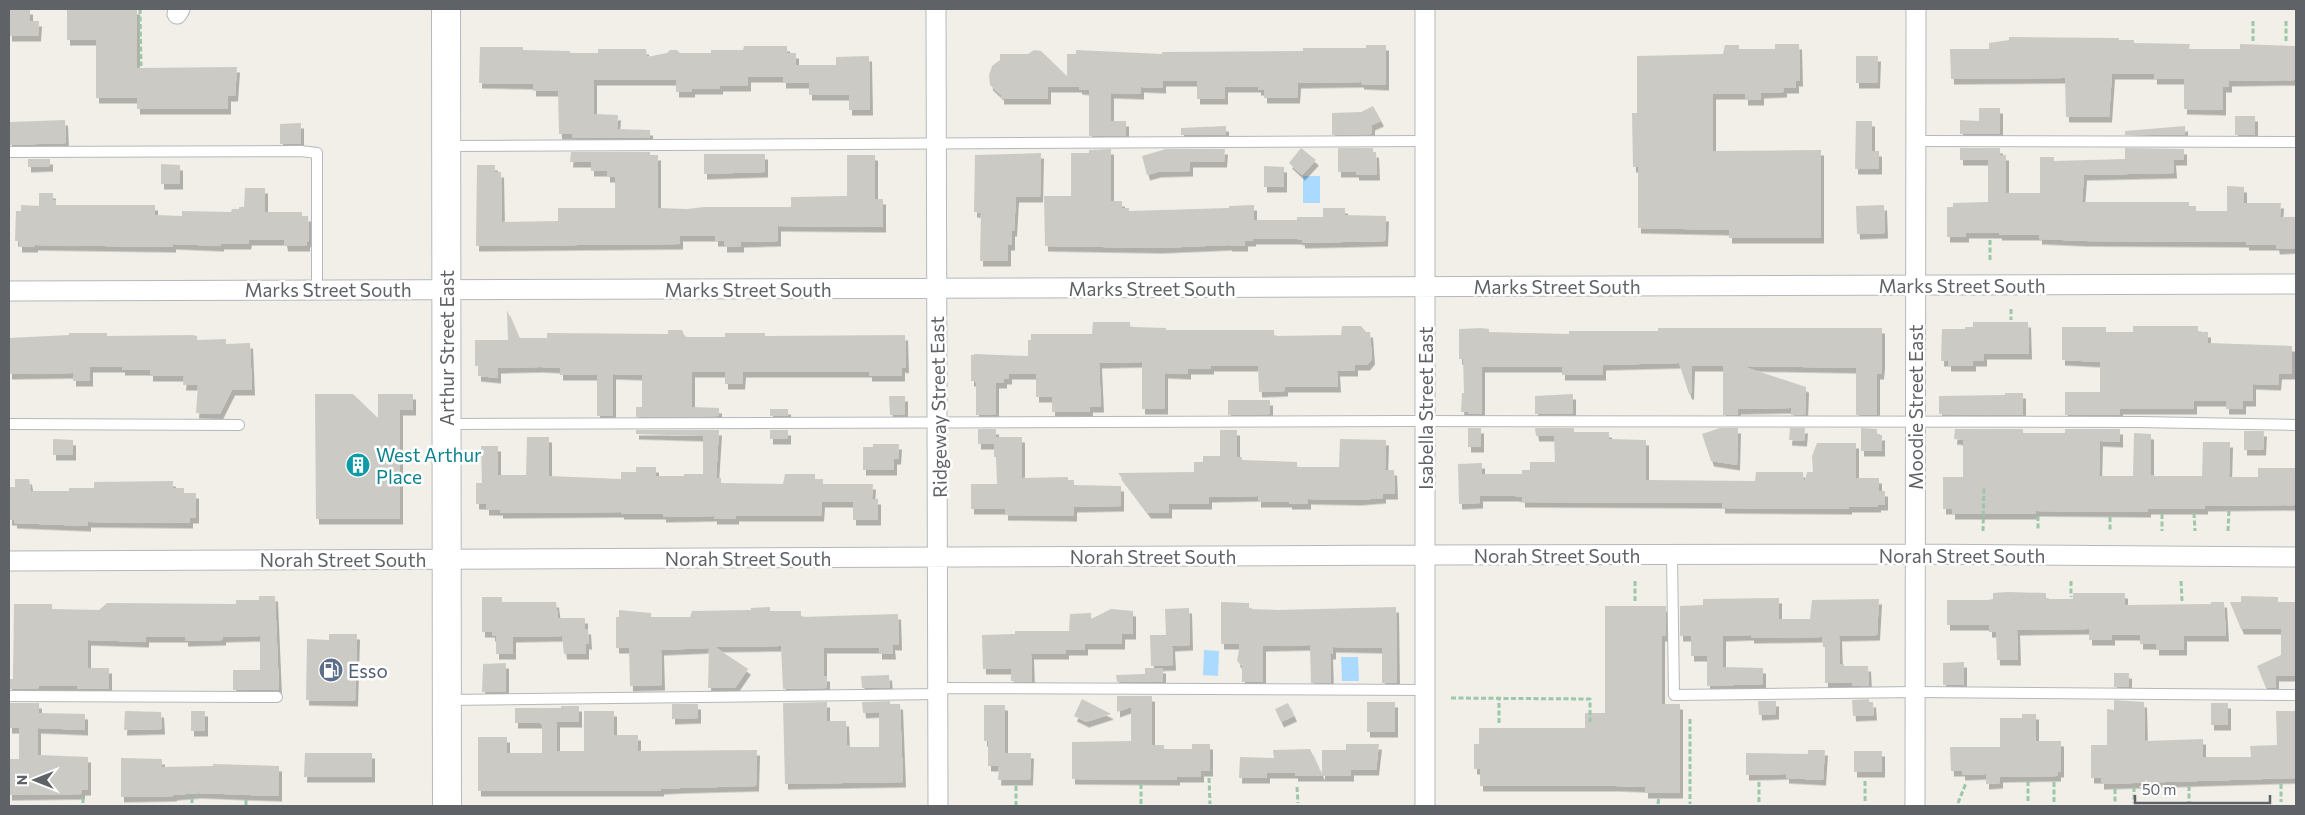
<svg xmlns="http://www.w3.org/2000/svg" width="2305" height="815" font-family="Commissioner,sans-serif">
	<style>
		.water { fill: #aadaff }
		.building { fill: #cccac5; filter: url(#shadow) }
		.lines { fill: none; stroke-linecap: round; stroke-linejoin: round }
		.service-casing { stroke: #b5b8bc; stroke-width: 12 }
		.minor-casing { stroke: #b5b8bc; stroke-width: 21 }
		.secondary-casing { stroke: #b6babf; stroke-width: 30 }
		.path { stroke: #9cc7a9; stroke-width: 3; stroke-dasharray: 5 2.5; stroke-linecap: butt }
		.service { stroke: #fff; stroke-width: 10 }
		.minor { stroke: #fff; stroke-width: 19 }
		.secondary { stroke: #fff; stroke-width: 28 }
		.labels { text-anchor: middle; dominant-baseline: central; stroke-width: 5; stroke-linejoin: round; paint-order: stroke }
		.street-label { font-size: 19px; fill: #5f6368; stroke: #fff }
		.culture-label { font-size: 19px; fill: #0d838f; stroke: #fff; text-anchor: start }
		.service-label { font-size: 19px; fill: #4e5e75; stroke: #fff; text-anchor: start }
	</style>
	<defs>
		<filter id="shadow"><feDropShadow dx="3" dy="5.5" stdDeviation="0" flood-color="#0004"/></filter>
	</defs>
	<rect width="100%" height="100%" fill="#f1efe8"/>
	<path class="water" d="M1303 176H1320V203H1303Z
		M1204 650 1219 651 1218 676 1203 675Z
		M1341 657H1358L1359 681H1342Z"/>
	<path class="building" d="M9 9H30V21H39L38 36H9Z
		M67 9H137V68L237 67 235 96H228V109H137V98H96V40H67Z
		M2009 37 2119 38V40H2134V43L2190 44 2189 49H2240V44L2294 46 2296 47V80L2229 81V87H2223V110L2184 109V79H2154V74H2112L2109 117H2066L2065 78 1951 79 1950 49H1989V43L2009 40Z
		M1775 44H1799L1800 81H1796V88H1784V92L1761 93V100H1745V94H1713V151L1821 150V238H1729V230L1638 228V167H1633L1632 113H1637V56L1723 54 1725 45H1739V49H1775Z
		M1366 45H1386V85L1361 84V82L1298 83 1297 98H1264V90H1258V87H1225V99H1197V81H1163V88L1141 87V94L1111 93V121H1126V136H1089V90L1079 89V87H1048V99H1001V95L990 85 989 75 992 66 1000 60V54H1028L1034 50 1041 51 1067 76V54H1076V50L1162 54V52L1303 51V48H1366Z
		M744 46H787V53H796V65H836V57L869 56 870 110H849V95H809V83H783V77H748V86H720V89H692V92H676V80H594V114L618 115 617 129 650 130V138H572V134H559L558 91H533V84L479 83 480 47H523V50L570 51V53H598V49H646L647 57 667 53 670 50H677L680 53H711V50H743Z
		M1856 56H1878L1877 83H1856Z
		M1373 106 1381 121 1372 125V134L1332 135V113L1361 112Z
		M1979 108H2000V134H1960V120L1979 121Z
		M2235 116H2255V135H2235Z
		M65 120 66 143 9 145V122Z
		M1856 121H1872V151H1879V169H1855Z
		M301 123V144H280V124Z
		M1226 126V135H1181V128Z
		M2185 126V135H2125V131Z
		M1301 148 1316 160 1302 175 1289 163Z
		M1338 148H1373V152H1376L1377 175H1356V172H1338Z
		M1960 148H2000V155H2006V193H2040V157H2054V161L2125 159V148L2184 149V160H2173L2174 173 2084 175 2082 202H2189V206H2196V211H2227V186L2244 187V203H2281L2280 217H2296V248L2277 249 2276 245H2246V242L2085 241 2039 239V235H1999V233H1966V237H1947V207H1953V203L1988 202V160H1960Z
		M1111 149V201H1122V208H1129V211L1229 208V206L1254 205V220H1297V217H1323V208H1345V215L1386 216 1385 241 1302 243V240L1297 239H1253V241H1245V246H1229V245L1159 248 1045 246 1044 196H1071V153H1089V150Z
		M1166 149H1225L1224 162H1190V171L1158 172 1147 175 1142 156Z
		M571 152H650V155H658V208L687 209 704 207H791V197L847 196V155H875V199H883V227L778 226V241L741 242V247H724V241H715V236H680V244L476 246 477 165H495V172H501L502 222 558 221V208H615V177H607V171H591V162H570Z
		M1041 153 1040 197H1016L1014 231H1012V245H1008V261H980L981 213 974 212 975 155Z
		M704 154H765V172L704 174Z
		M28 159H50V166L28 167Z
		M161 164 180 165V184H161Z
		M1264 166 1284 167V187H1264Z
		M245 188H265V212H302V216H308L309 241 307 242V246H285L284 240H249L248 244H221V246L173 244V247L35 245V247H19V241H15L16 211H21V205L39 206V193H53V200H56V205H155V215L182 216V211L231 212 232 209H239V207H244Z
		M1884 205 1885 233 1857 234 1856 206Z
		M507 310 519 338H547V333L668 334V330H682L685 337H725V333H765V336L905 335 906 368 902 367V376H869V372H743L742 384H725V372H692V407L719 408V416L636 417V407H642V375L613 374V416H597V375H560V368L540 367 498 368V378L478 376V366H475V340H508Z
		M1093 322H1130V326L1133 327 1166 328V330H1274V336L1341 335 1342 326H1361L1366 332H1370L1372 359 1367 365H1355V371H1337L1338 387H1285V391L1259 392 1258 366H1211V369H1188V374L1165 373V409H1142V362L1099 363 1101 407H1090V412H1052V397H1036V374H1009V379H1004V383H996V415H976V383L975 381H971V355H974V354L1028 356V340H1031V334H1092Z
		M1973 322H2028L2029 354H1984V361H1973V366H1948V361H1941L1942 329H1965V327H1973Z
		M2133 326H2198V332H2208V343L2292 346V374H2279L2278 385 2253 384V401H2243V409H2226V401H2194V409H2120V415H2065V392H2100V362L2062 360V327H2106V332H2133Z
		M1481 328 1489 329V332L1569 334V331H1658V328H1882V363L1881 374H1877V415H1856V368L1742 366 1806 387 1805 415H1791V408L1738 409V415H1723V366H1692L1691 394H1689L1679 363 1603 365V375H1562V367H1482V414H1468V412H1461L1462 393H1464L1463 359H1459V329Z
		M69 333H107V336L193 335 197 336V340L226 339V344L250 343 252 390H232L220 414 196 413 198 385H183L184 376H150V370H122V367H90V381H73V373L9 374V338L69 335Z
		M2005 393H2023V415L1939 414V396L2005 395Z
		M315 394H353L378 418V394H413V410H400V519H316Z
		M1573 394V414H1535V396Z
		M889 396H905V415H890Z
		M1228 400H1270V414L1228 415Z
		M770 409H788V416H770Z
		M1468 428H1481V447H1468Z
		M1535 428H1574V432H1609V439L1646 440V480L1755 481 1756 472H1803L1804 484 1807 472H1813L1812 456 1817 443H1856V478H1879V491H1885V505H1878V507H1849V509L1722 508V503L1522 502V497L1515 496H1480V503L1459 504 1458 464 1482 463V474H1522V470H1530V462H1555L1554 436H1536Z
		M1720 428H1738L1737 465 1711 461 1702 434Z
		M1790 428H1805L1804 441 1789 440Z
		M1861 428 1877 429V435H1882V451H1861Z
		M978 429H996V437H1022V478L1068 477V480H1074V485L1121 486V506L1074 507V516L1005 515V509H971V484H997L996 457H994V444H978Z
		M1955 429H2023V433H2065V429H2120V442L2100 441 2099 476H2133L2134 433 2151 434V475L2156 476H2202L2203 442H2230L2229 477H2258V468H2296V505L2205 506V509H2148V512L2036 511V514H1952V509H1943V477H1963V440L1954 439Z
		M636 430H719L716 478H721V483L783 484 785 474H815V479H823V484H873L872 499H878V520H853V502H822L821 516H736V519H714V516L663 517V514H621V512L500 513V510H486V504H476V483H482L481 446H498V475H526L527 437H549V476L621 479V472H636V467H656V476H684V474H703V436L636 434Z
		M770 430H788V439H770Z
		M1220 430H1237V457H1242V460L1297 462V467H1339L1340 439 1386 440 1385 470H1394L1395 494H1383V498L1358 500 1308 499V504H1289V502H1258V496L1209 497V504H1169V513H1148L1118 473 1194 472V462H1203V456H1220Z
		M2244 431H2264L2263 450H2244Z
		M53 439 73 440V455H53Z
		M873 444H899L898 459H894V470H863V447H873Z
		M15 479H29L31 491H69V488H94V482L173 481V488H184V493H196V518H190V523L88 522V526L14 523V520H9V487H15Z
		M2008 592 2046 593V599H2073V593H2125V605L2211 604V602H2224L2226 636H2184V650H2156V644H2140V635H2112V640H2089V629L2017 630 2018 660H1997L1996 632H1989V625H1947V600H1988L1993 599V593Z
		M259 596H275L279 690H233V670H260V636L223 637V640L185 641V637H146V642L88 640V668H109V689H77L78 686H39V689H9V679H13L14 604H52V609L99 610 107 603 236 604V600H259Z
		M2241 596 2278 597V602H2296V676H2276V688H2266L2257 666 2281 655V629H2241L2230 602H2241Z
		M482 597H502V602H556L558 618H585V629H588L589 644H586V654H564L562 636 513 637V654H496V636H492V632H482Z
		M1779 598V619H1810L1812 600 1879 599 1877 635 1839 636 1840 664H1844V666H1868L1869 686H1852V683H1825V647H1823L1822 637 1751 638V635L1723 636V667L1763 668V684L1707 686V656H1691V636H1680V606L1703 605V599Z
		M1221 602 1249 603V609L1279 610 1396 607 1397 683H1382V648L1333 647V654H1330L1331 683H1311L1310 645 1263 646V682H1242V666L1237 661 1240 644H1221Z
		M1605 606H1666V636H1662V704H1680V793H1645V787L1616 786H1480V769H1474V744H1479V728H1585V713H1605Z
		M770 607V611H801V617L898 614 899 645H892L893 654H879V648H824V676H827V688L783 689 781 646 715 647 748 669 735 688H708L709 648 661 650 662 685 630 686 629 648H616V617H619V610L651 613V617H690L692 611 751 610V608Z
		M1189 608 1190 645 1172 646 1173 665 1151 666 1150 635H1166L1165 609Z
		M1111 609 1133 611V634H1122V644H1085V650H1066V654H1031L1032 682 1011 681V669H983L982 635 1015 634V631H1069L1070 614 1091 613V619Z
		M329 634H357L355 701 306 700 307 639 329 640Z
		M1964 662V685H1943V663Z
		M506 663V692H482L483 664Z
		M1145 668H1163V682H1117L1116 675 1145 674Z
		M2114 673H2129V687H2114Z
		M889 675 890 688H862L861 676Z
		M1117 696H1152V745H1164V749H1192V744H1210V771H1201V777H1177V780L1072 779V742L1131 741V707L1117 712Z
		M1082 699 1111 714 1086 722 1074 716Z
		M1869 699V702H1873L1874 715 1853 716 1852 700Z
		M2114 700 2144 702 2145 741 2203 739V757H2251L2250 746 2277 745 2276 711H2296V778L2101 784V778H2091V745H2107V709L2114 710Z
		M890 701V704H900L903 782 785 784 783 703 827 702V721H846L847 745 850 747H879V712L863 713 862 702Z
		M1758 701H1776V714L1759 715Z
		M1367 702H1395V732H1367Z
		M9 703H39V713L85 714V730L38 728V755L88 757V790H82V794L9 795V759H19V728H9Z
		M1288 703 1294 716 1281 722 1275 709Z
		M2211 703H2228V725H2211Z
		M672 704H698V718L672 719Z
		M984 705H1005V753H1031L1030 780H998L999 766H988V741H984Z
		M561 706H579V722H557V751H584V711H614V735H638V751L757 750 756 786 681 788 661 789V791H478V737H507V753H542V725L540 723H515V708H561Z
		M125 711 161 712 162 729 124 730Z
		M191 711H205V731H191Z
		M2022 714H2036V741H2061V772H2058V776L2000 777V783L1986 784V774L1962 775V771H1951L1950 747H2000V718H2022Z
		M1346 744H1379L1376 770H1351V776H1295V773H1267V778H1239L1240 757 1274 758 1273 750 1310 749 1322 775V750H1346Z
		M1808 750H1825L1823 780 1786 778V774L1746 775V753L1808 754Z
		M1854 751H1882V772H1854Z
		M305 753H372V777H304Z
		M121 758 162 759V767L213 766V764L279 766V796L198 793 174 795V796L121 797Z"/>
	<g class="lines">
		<defs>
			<path id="service" d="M1916 141 2296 142
				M448 146 1424 141
				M9 152 301 151 317 153V289
				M9 424 239 425
				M447 424 1404 421 2140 422 2296 425
				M1672 556 1674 695 1915 692 2296 695
				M939 688 1425 690
				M9 696 277 697
				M447 700 939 694"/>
			<path id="minor" d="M936 9 938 806
				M177 14 180 9
				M9 291 2296 284
				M9 561 1425 555 1915 554 2296 557
				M1425 806V9
				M1915 806 1916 9"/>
			<path id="secondary" d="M446 9 447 806"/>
		</defs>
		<use href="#service" class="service-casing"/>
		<use href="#minor" class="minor-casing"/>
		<use href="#secondary" class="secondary-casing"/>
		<path class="path" d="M140 9 141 66
			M2253 21V41
			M2286 21V41
			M1990 260V239
			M2011 309V320
			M2194 513 2195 531
			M2162 514V531
			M2038 516V531
			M2110 517V531
			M1983 531 1984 487
			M2228 531 2229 510
			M1635 581V603
			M2071 581V597
			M2181 581 2182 601
			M1451 698 1590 699V722
			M1690 719V804
			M1499 723V698
			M1209 778 1210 804
			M1865 781V803
			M2028 781V803
			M1759 782V804
			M2054 782V803
			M1141 784V804
			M2281 784V802
			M1016 786V805
			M2189 786V803
			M1297 787 1298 803
			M2134 787V803
			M2115 789V803
			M83 798V806
			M192 798V806
			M246 800V806
			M1958 803 1966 783
			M1658 804 1659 796"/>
		<use href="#service" class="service"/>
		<use href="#minor" class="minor"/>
		<use href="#secondary" class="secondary"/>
	</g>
	<defs>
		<symbol id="building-disc" viewBox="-11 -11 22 22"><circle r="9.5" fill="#0f9aa8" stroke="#fff"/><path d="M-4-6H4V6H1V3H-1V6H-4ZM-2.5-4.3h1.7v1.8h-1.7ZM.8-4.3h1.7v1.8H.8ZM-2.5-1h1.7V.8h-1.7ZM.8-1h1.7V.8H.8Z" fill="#fff"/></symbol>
		<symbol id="fuel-disc" viewBox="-11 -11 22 22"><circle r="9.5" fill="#5c6f8a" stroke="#fff"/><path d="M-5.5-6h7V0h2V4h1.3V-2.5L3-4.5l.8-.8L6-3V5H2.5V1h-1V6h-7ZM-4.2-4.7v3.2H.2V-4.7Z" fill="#fff"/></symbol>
	</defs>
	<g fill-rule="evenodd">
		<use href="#building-disc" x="344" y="451" width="28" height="28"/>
		<use href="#fuel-disc" x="317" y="656" width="28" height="28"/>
	</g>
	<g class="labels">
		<g class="street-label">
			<text x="1962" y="285">Marks Street South</text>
			<text x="1557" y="286">Marks Street South</text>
			<text x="1152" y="288">Marks Street South</text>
			<text x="328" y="289">Marks Street South</text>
			<text x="748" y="289">Marks Street South</text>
			<text transform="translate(446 348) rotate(-90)">Arthur Street East</text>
			<text transform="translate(938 407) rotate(-91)">Ridgeway Street East</text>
			<text transform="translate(1915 407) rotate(-90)">Moodie Street East</text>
			<text transform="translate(1425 408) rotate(-90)">Isabella Street East</text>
			<text x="1557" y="555">Norah Street South</text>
			<text x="1962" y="555">Norah Street South</text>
			<text x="1153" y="556">Norah Street South</text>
			<text x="748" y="558">Norah Street South</text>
			<text x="343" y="559">Norah Street South</text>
		</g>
		<g class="culture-label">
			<text x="376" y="454">West Arthur<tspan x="376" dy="22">Place</tspan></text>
		</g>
		<g class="service-label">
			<text x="348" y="670">Esso</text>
		</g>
	</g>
	<rect width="2305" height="815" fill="none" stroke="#5f6368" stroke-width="20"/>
	<g transform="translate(35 780) rotate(270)" stroke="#ffffff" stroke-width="4" paint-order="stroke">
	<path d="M0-4L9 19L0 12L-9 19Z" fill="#5f6368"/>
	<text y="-8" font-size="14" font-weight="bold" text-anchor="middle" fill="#5f6368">N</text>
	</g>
	<path d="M2135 795v8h135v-8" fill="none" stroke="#5f6368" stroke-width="2.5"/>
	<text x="2142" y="795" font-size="15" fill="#5f6368" stroke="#ffffff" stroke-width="4" paint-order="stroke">50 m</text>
</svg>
